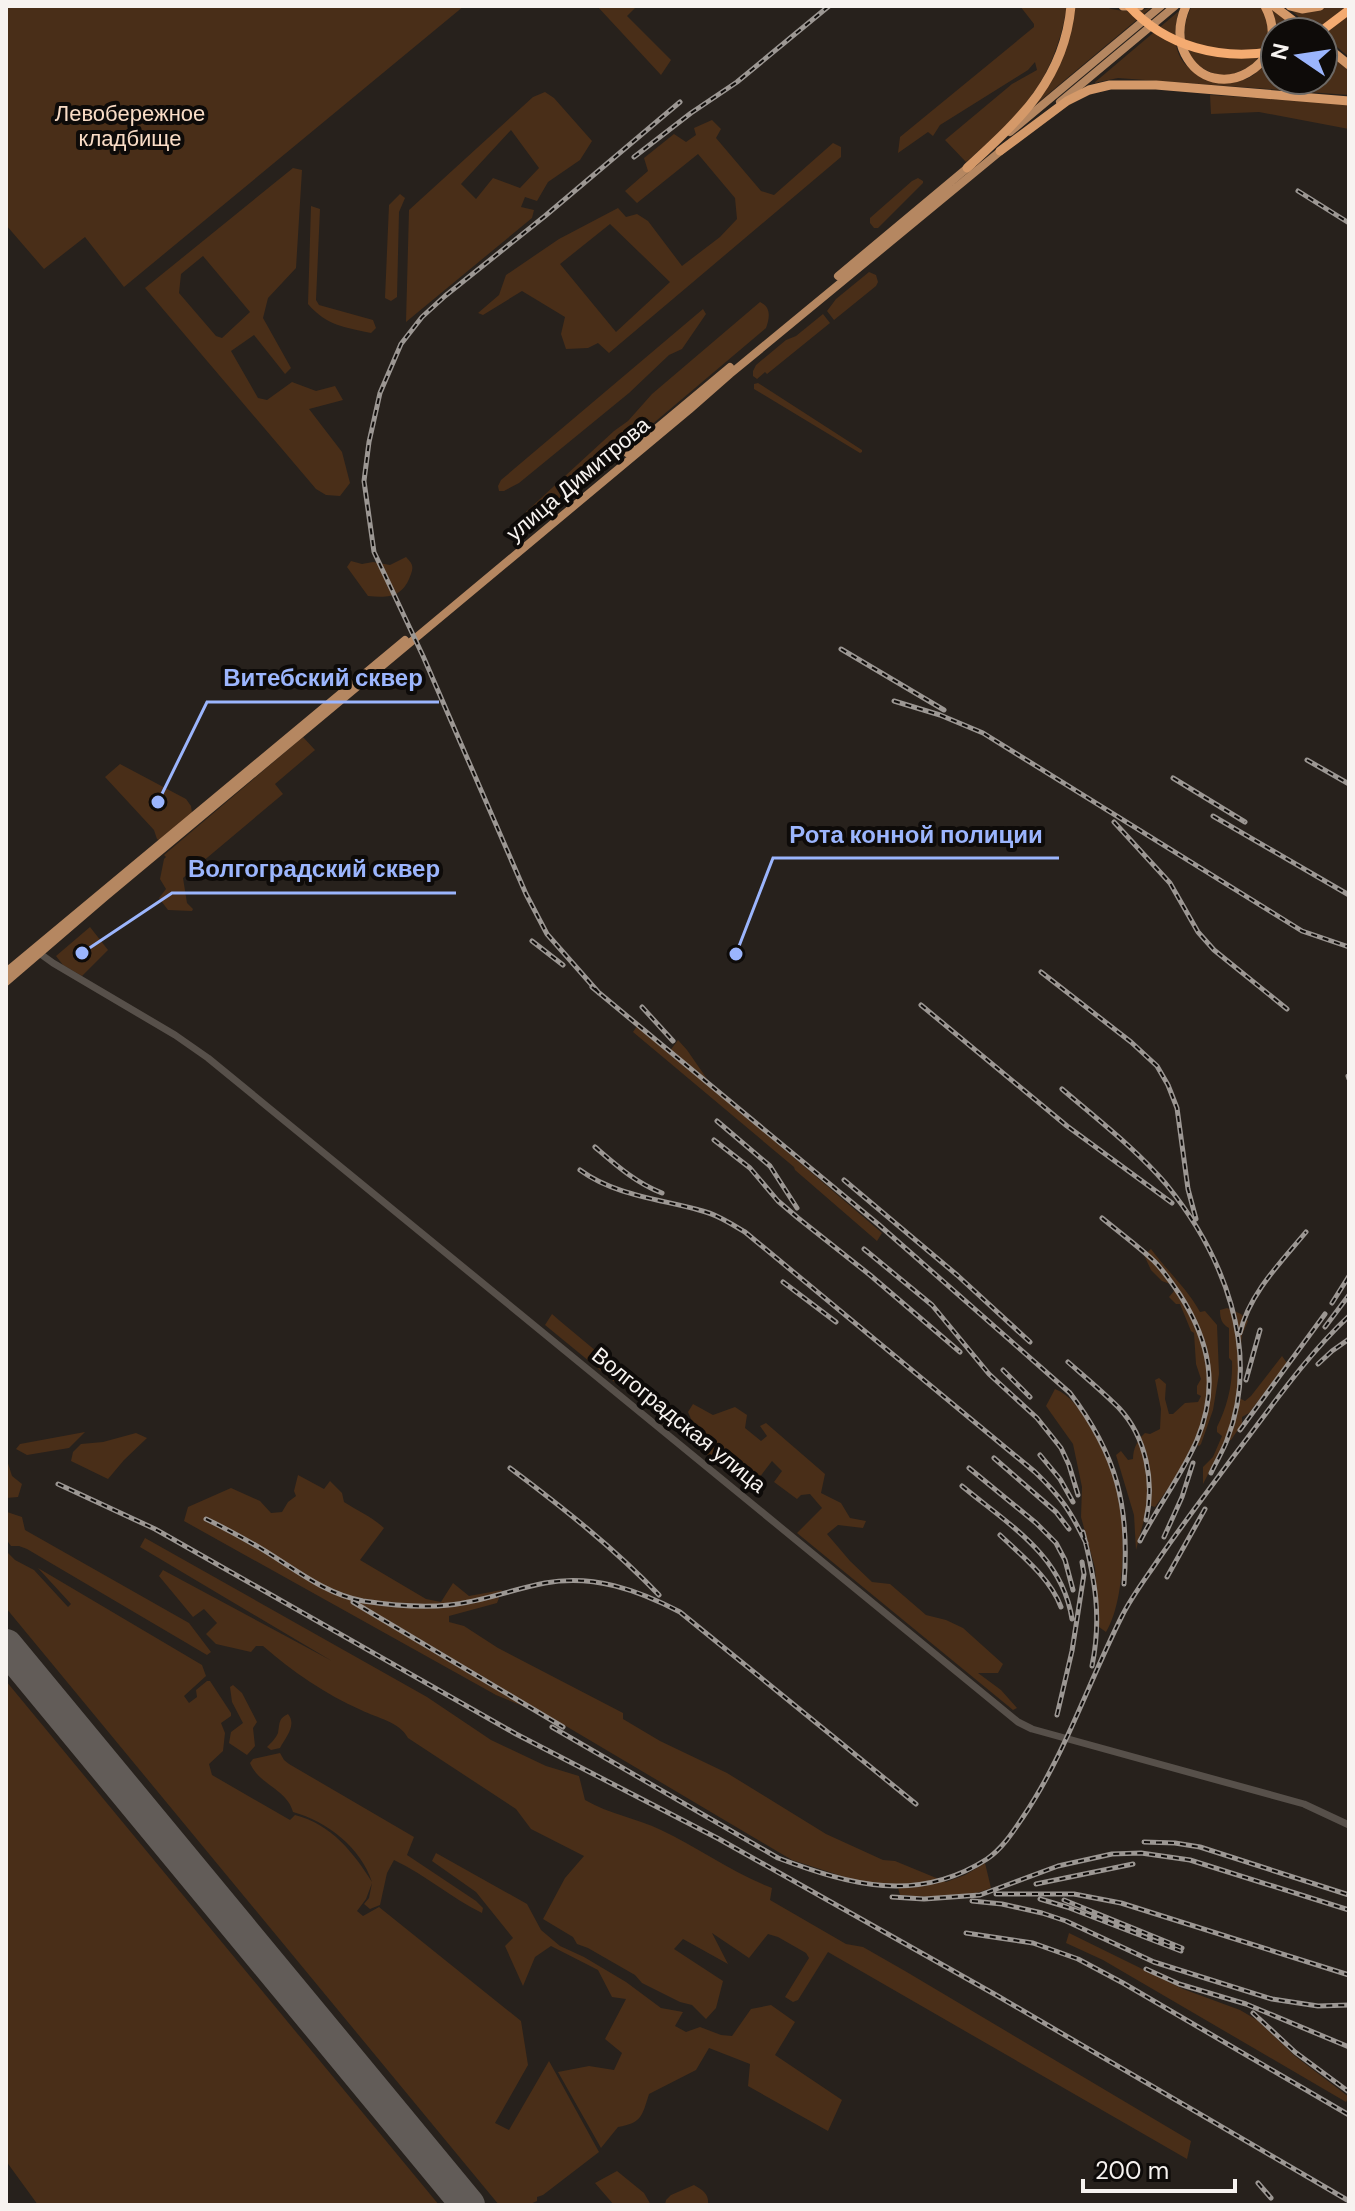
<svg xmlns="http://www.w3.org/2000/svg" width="1355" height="2211" font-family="'DM Sans',sans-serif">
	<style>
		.green { fill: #492e18; fill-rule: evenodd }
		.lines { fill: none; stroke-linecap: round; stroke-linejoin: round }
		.runway { stroke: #625c58; stroke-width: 34 }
		.secondary { stroke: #57504a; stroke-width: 7 }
		.primary { stroke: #b58761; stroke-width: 8 }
		.trunk { stroke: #d49969; stroke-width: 9 }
		.motorway { stroke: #f4ab71; stroke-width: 9 }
		.rail-casing { stroke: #9c9793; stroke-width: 5 }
		.rail { stroke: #0e0b09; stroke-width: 2; stroke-dasharray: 6; stroke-linecap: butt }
		.labels { text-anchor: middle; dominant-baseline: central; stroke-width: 8; stroke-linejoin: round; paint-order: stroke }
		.park-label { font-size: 22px; fill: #f9dcc6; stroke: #0e0b09 }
		.street-label { font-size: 22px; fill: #f7f3f0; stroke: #0e0b09 }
		.leader { fill: none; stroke: #9bb5fd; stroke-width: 3 }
		.callout-dot { fill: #9bb5fd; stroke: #0e0b09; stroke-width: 3 }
		.callout-label { font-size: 24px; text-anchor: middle; font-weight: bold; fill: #9bb5fd; stroke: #0e0b09; stroke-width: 8; stroke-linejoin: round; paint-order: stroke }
	</style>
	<rect width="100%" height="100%" fill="#27211c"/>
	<path class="green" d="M6 6H464L124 287 85 237 44 269 6 225Z
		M597 6H637L627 16 671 60 661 75Z
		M1020 6H1067C1054 82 1022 113 966 162L945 140 1012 84 1037 70 1035 62 1028 70 940 125 933 136 928 132 898 153 900 137 1034 27V24Z
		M1074 6H1105L1111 9 1124 11H1140L1152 7 1035 105 1047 87Z
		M1192 6H1260C1268 16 1268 23 1268 35 1268 45 1264 50 1258 58 1253 66 1247 68 1238 72 1227 77 1219 76 1208 71 1182 59 1179 29 1192 6Z
		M1331 6H1349V57L1326 38 1323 39V32H1316L1292 11 1306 13Z
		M1270 7 1301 32H1277L1276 24Z
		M1179 11C1173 31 1172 57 1192 70 1198 74 1209 75 1216 77 1222 78 1229 81 1235 81 1256 81 1268 61 1275 44V80H1323V49L1349 70V95L1118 78 1094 83Z
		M545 92 554 98 592 141 580 160 548 182 537 201 525 197 521 207 534 210 532 218 406 322 409 210 533 97ZM511 130 539 168 520 188 493 178 476 199 461 184Z
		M1210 95 1349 104V129L1259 112 1211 114Z
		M712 120 721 129 716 138 761 191 774 195 833 143 841 147V157L609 353 598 343 588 348 566 349 561 334 565 317 522 291 483 315 478 313 499 295 506 275 559 239 618 208 626 217 637 214 648 221 682 266 720 237 737 219 735 198 698 154 637 203 625 191 648 171 644 158 674 134 686 142 696 135 694 128ZM610 224 670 282 616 332 560 264Z
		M293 168 302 170 296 268 268 298 263 318 291 368 285 374 254 335 231 351 258 398 267 400 292 382 316 391 335 386 343 400 309 409 342 452 350 483 340 496 326 495 316 489 145 288ZM203 256 250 312 222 338 216 336 179 293 181 274Z
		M918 178 923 181V183L878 228H874L870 223V218L912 181Z
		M400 194 405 198 399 212 397 297 391 301 385 298 389 205Z
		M311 206 320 209 316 300 319 305 373 320 376 328 371 333C344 327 327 326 308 304Z
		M869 272 876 275 878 282 876 286 834 320 827 311 836 299Z
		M760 302C771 307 770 317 766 328L527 530 522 532 515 528V522L614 431 628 421 652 394Z
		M703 309 706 314 682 349 669 355 629 393 519 483 504 491H499L498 486 501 480Z
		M823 314 830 323 767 374 765 372 757 379 753 376V371L756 365 786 340 796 336Z
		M758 383 862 450V452L860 453 754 389V384Z
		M406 557C412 563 414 566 411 574 403 597 390 598 368 596L347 567 351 561 362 564 373 562 390 565Z
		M303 737 315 750 275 784 283 794 183 878 187 903 193 909 192 911 168 910 159 898 166 889 160 879 164 859 166 857 164 855Z
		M120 764 186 799 191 806 192 813 161 841 157 839 154 830 105 777Z
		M90 927 108 950 82 976 63 965 56 956Z
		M637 1026 669 1052 678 1040 687 1050 714 1089 882 1233 877 1241 795 1170 794 1167 633 1032Z
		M1151 1249C1167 1271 1187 1288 1200 1312L1205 1311 1217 1325 1219 1374 1213 1410 1201 1444 1199 1446 1194 1443 1176 1477 1155 1507 1148 1505 1136 1550 1134 1515 1116 1455 1121 1451 1128 1460 1133 1459C1133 1449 1137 1440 1145 1433L1150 1434 1160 1429 1161 1409 1155 1380 1159 1378 1166 1384 1165 1399 1169 1414H1173L1185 1403 1198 1402 1201 1396 1197 1394V1386L1201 1379 1196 1364 1194 1333 1191 1331 1180 1304H1176L1169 1297 1174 1291 1170 1284 1162 1281 1151 1270 1144 1255Z
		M1227 1308 1241 1314 1248 1321 1242 1335 1237 1384 1242 1387 1239 1398 1245 1401 1251 1396 1282 1356 1287 1363 1249 1413 1242 1417V1424L1231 1440 1225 1441 1203 1484V1467L1213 1457 1222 1436 1217 1432V1427C1227 1407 1233 1384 1232 1361L1229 1358V1328C1222 1324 1220 1319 1220 1310Z
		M552 1314 560 1321 626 1376 617 1384 545 1325Z
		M1055 1389C1070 1395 1080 1409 1089 1424 1099 1441 1109 1460 1115 1480 1126 1519 1127 1597 1106 1632L1099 1627 1095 1568 1081 1517 1082 1487 1073 1444 1046 1406Z
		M693 1404 713 1415 735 1407 747 1415 745 1428 761 1441 767 1436 760 1426 766 1423 825 1474 821 1493 841 1503 850 1518 866 1521 863 1528 838 1525 827 1534 850 1561 872 1582 890 1584 926 1615 946 1620 963 1628 1003 1664 998 1673H978L1001 1690 1017 1708 1013 1710 797 1533 822 1508 810 1494 801 1495 797 1499 774 1482 782 1471 772 1461 752 1487 749 1484 746 1487 706 1454 688 1412Z
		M85 1432 69 1448 27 1455 16 1449 20 1444Z
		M136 1433 147 1438 124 1460 108 1479 71 1461 73 1452 81 1444 103 1442Z
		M6 1457 12 1476 22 1484 18 1497 6 1498Z
		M298 1475 324 1489 330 1481 342 1493 344 1502C358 1511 372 1517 384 1528L360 1560 426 1599 441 1602 453 1583 469 1596 502 1590 497 1603 449 1616V1622L464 1626 498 1648 623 1713V1719L660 1741 727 1773 826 1834 883 1860 895 1861 946 1882 965 1875 985 1863 991 1888C964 1900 929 1897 900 1895L897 1884 860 1882 792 1860 554 1719 496 1695 184 1521 188 1507 231 1488 260 1501 271 1513 282 1512 288 1502 296 1496 294 1491Z
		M7 1512 22 1517 25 1530 189 1623 211 1652 207 1655 27 1549 19 1546H11L6 1539Z
		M145 1538 427 1697 491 1740 546 1766 579 1776 585 1800C609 1814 636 1818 661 1830 699 1848 733 1873 772 1888L770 1900 846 1944 863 1947 905 1971 1191 2141 1187 2159 828 1952 798 2000 793 2002 785 1997 809 1958 806 1953 778 1937 768 1934 749 1958 712 1933 728 1964 683 1939 674 1949 723 1981 716 2008 706 2019 692 2005 680 2002 642 1983 635 1975 588 1948 577 1944 573 1937 543 1919 565 1878 584 1856 531 1829 516 1809 408 1738C400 1722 377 1718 361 1710 325 1694 293 1672 263 1646H256L251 1652 216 1644 206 1634 217 1623 204 1609 193 1617 159 1576 163 1570 332 1661 140 1547Z
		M6 1551 15 1560 34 1570 68 1607 71 1604 38 1568 202 1665 206 1676 184 1696 189 1703 197 1697 196 1690 207 1681H210L231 1713V1716L221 1723 225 1733 223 1751 209 1764 212 1775 290 1820 295 1815C331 1824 354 1853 372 1882 361 1848 327 1821 293 1812 287 1789 259 1785 250 1763L253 1759 280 1753 284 1760 289 1764 414 1837 407 1855 476 1901 483 1908 482 1913C451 1898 426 1875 394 1860L387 1873 380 1905 370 1909 364 1904 369 1898 372 1883 366 1899 357 1911 363 1916 379 1907 521 2021 528 2065 495 2123 509 2130 549 2061 599 2152 543 2195 537 2197V2201L528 2205H499L6 1608Z
		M6 1681 439 2205H38L6 2161Z
		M233 1685 242 1693 257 1722 253 1728 255 1746 247 1755 229 1743 231 1732 243 1723 232 1702 230 1687Z
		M288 1714C297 1725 286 1737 280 1748L271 1750 267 1747C271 1743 276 1738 278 1733 280 1723 278 1719 288 1714Z
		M436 1853 527 1904 541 1930 560 1946 584 1957 626 1982 661 2008 683 2012 675 2026 686 2032 700 2027 721 2035 732 2036 751 2009 771 2005 795 2022 775 2055 842 2100 828 2131 748 2086 750 2064 709 2048 696 2070 649 2094C642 2116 642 2123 618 2127L601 2148 558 2072 589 2066 614 2070 622 2053 605 2039 626 1999 612 1997 598 1970 551 1946 535 1957 523 1986 505 1946 513 1938 476 1892 432 1861Z
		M1069 1933 1183 1989 1240 2010 1257 2020 1295 2056 1349 2097 1346 2102 1103 1960 1066 1943Z
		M617 2171 644 2193 651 2205H614L595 2183Z
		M694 2185C704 2191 709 2194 708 2205H665L666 2200 671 2195Z"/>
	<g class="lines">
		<path class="runway" d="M6 1646 468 2205"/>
		<path class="secondary" d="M35 950 53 963 175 1035 208 1058 1018 1722 1032 1729 1304 1804 1349 1825"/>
		<path class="primary" d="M1060 102 1175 6
			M1010 132 1161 6
			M838 276 972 164
			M627 453 730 367
			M6 972 405 640
			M6 982 105 897 689 410 730 374 1003 149"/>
		<path class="trunk" d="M1123 6H1140
			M1186 6C1179 22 1177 38 1185 54 1213 109 1297 65 1265 6
			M1274 6 1308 32
			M1290 6 1302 9 1320 6
			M1323 44 1349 65
			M1000 151 1067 101 1089 90 1110 85H1156L1349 101
			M967 168C1018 121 1064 81 1071 6"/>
		<path class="motorway" d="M1129 6C1166 47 1221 61 1275 51
			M1320 32 1349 10"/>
		<defs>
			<path id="rail" d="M634 157 691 113 737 82 829 6
				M1298 191 1349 223
				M841 649 944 710
				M894 701 940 715 983 733 1302 931 1349 947
				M1307 760 1349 784
				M1173 778 1245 822
				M1213 816 1349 895
				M1114 822 1170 883 1198 932 1214 950 1287 1009
				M532 941 563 965
				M1041 972 1131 1042 1157 1066 1168 1085 1177 1108 1188 1189 1196 1219
				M592 987 878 1224 1070 1393C1117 1455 1130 1507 1124 1584
				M599 993 547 934 526 894 423 656 374 552 364 481 369 442 380 393 401 344 422 317 445 296 545 216 680 102
				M921 1005 1067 1126 1172 1203
				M642 1007 673 1041
				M1348 1076 1349 1079
				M1062 1089C1097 1119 1136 1149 1166 1184 1223 1254 1262 1350 1227 1440 1223 1451 1216 1462 1211 1473
				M717 1121 770 1166 797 1208
				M714 1140 750 1168 778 1201 798 1218 870 1275 960 1352
				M595 1147C616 1165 636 1183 662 1193
				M580 1170C614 1195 659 1199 699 1210 716 1214 730 1223 745 1232L1035 1472C1061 1497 1070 1510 1086 1543
				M844 1180 957 1275 1030 1342
				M1102 1218C1119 1232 1138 1246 1154 1261 1164 1271 1172 1283 1180 1295 1210 1342 1219 1387 1197 1440 1182 1475 1158 1506 1140 1541
				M864 1249 932 1305 989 1374 1037 1418 1061 1448 1069 1465 1078 1495
				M783 1282 836 1322
				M1332 1303 1349 1276
				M1325 1327 1349 1295
				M1240 1333C1249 1294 1281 1262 1306 1232
				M1068 1362C1085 1377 1103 1392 1119 1408 1146 1437 1155 1482 1146 1520
				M1318 1364 1332 1351 1349 1339
				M1003 1370 1030 1397
				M1246 1380 1260 1330
				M1240 1430 1325 1314
				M1040 1455 1060 1479 1073 1502
				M994 1458 1056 1512 1069 1529
				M510 1468C562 1507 614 1548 659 1595
				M969 1468 1036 1523 1056 1543 1065 1560 1073 1590
				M58 1484 155 1529 516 1734 719 1839 996 1995 1349 2201
				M962 1486C1009 1525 1062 1555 1072 1619
				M206 1519C223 1527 239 1536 255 1545 290 1565 323 1594 363 1601 390 1605 422 1608 449 1605 481 1602 513 1589 545 1583 593 1574 638 1590 680 1612L916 1804
				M1083 1532C1095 1580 1102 1617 1092 1666
				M1000 1535C1022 1556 1050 1578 1061 1607
				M1164 1537 1182 1497 1193 1463
				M1167 1577 1205 1509
				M353 1602 563 1727
				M1057 1715 1072 1651 1084 1574 1082 1562
				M552 1727 778 1858C850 1885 917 1904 987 1859 1002 1849 1013 1832 1023 1817 1065 1755 1088 1683 1122 1616 1132 1596 1146 1578 1158 1560 1182 1525 1208 1491 1233 1457 1270 1409 1305 1357 1349 1316
				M1144 1842 1175 1843 1200 1847 1349 1895
				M1036 1884 1133 1864
				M996 1894H1074L1121 1903 1349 1975
				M892 1897 924 1899 980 1895 1058 1866 1112 1854 1141 1853 1190 1860 1349 1910
				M1040 1899 1067 1907 1181 1951
				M1064 1900 1182 1948
				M972 1901 1002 1904 1042 1913 1066 1921 1154 1962 1272 1999 1318 2006 1349 2005
				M966 1933 1033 1943 1078 1959 1123 1983 1349 2115
				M1146 1969 1179 1984 1246 2004 1349 2047
				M1253 2013 1295 2052 1349 2092
				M1258 2183 1271 2198"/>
		</defs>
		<use href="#rail" class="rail-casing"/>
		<use href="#rail" class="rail"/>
	</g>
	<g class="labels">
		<g class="park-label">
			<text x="130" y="113">Левобережное<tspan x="130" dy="25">кладбище</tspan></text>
		</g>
		<g class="street-label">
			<text transform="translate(578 479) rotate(-40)">улица Димитрова</text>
			<text transform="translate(679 1420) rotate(39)">Волгоградская улица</text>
		</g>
	</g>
	<path class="leader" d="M158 802L207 702H439M736 954L773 858H1059M82 953L172 893H456"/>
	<g class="callout-dot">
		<circle cx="158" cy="802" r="8"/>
		<circle cx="736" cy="954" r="8"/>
		<circle cx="82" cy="953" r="8"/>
	</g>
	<g class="callout-label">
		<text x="323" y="686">Витебский сквер</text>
		<text x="916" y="843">Рота конной полиции</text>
		<text x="314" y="877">Волгоградский сквер</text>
	</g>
	<rect width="1355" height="2211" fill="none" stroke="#f7f3f0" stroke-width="16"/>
	<g transform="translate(1299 56) rotate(283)"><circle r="38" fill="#0e0b09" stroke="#6b6865" stroke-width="2"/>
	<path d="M0-6L14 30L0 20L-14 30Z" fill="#9bb5fd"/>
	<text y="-12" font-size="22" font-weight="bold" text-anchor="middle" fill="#f7f3f0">N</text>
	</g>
	<path d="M1083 2179v12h152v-12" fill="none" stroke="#f7f3f0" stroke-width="4"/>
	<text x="1095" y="2179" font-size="24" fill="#f7f3f0" stroke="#0e0b09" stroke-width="6" paint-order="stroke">200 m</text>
</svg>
